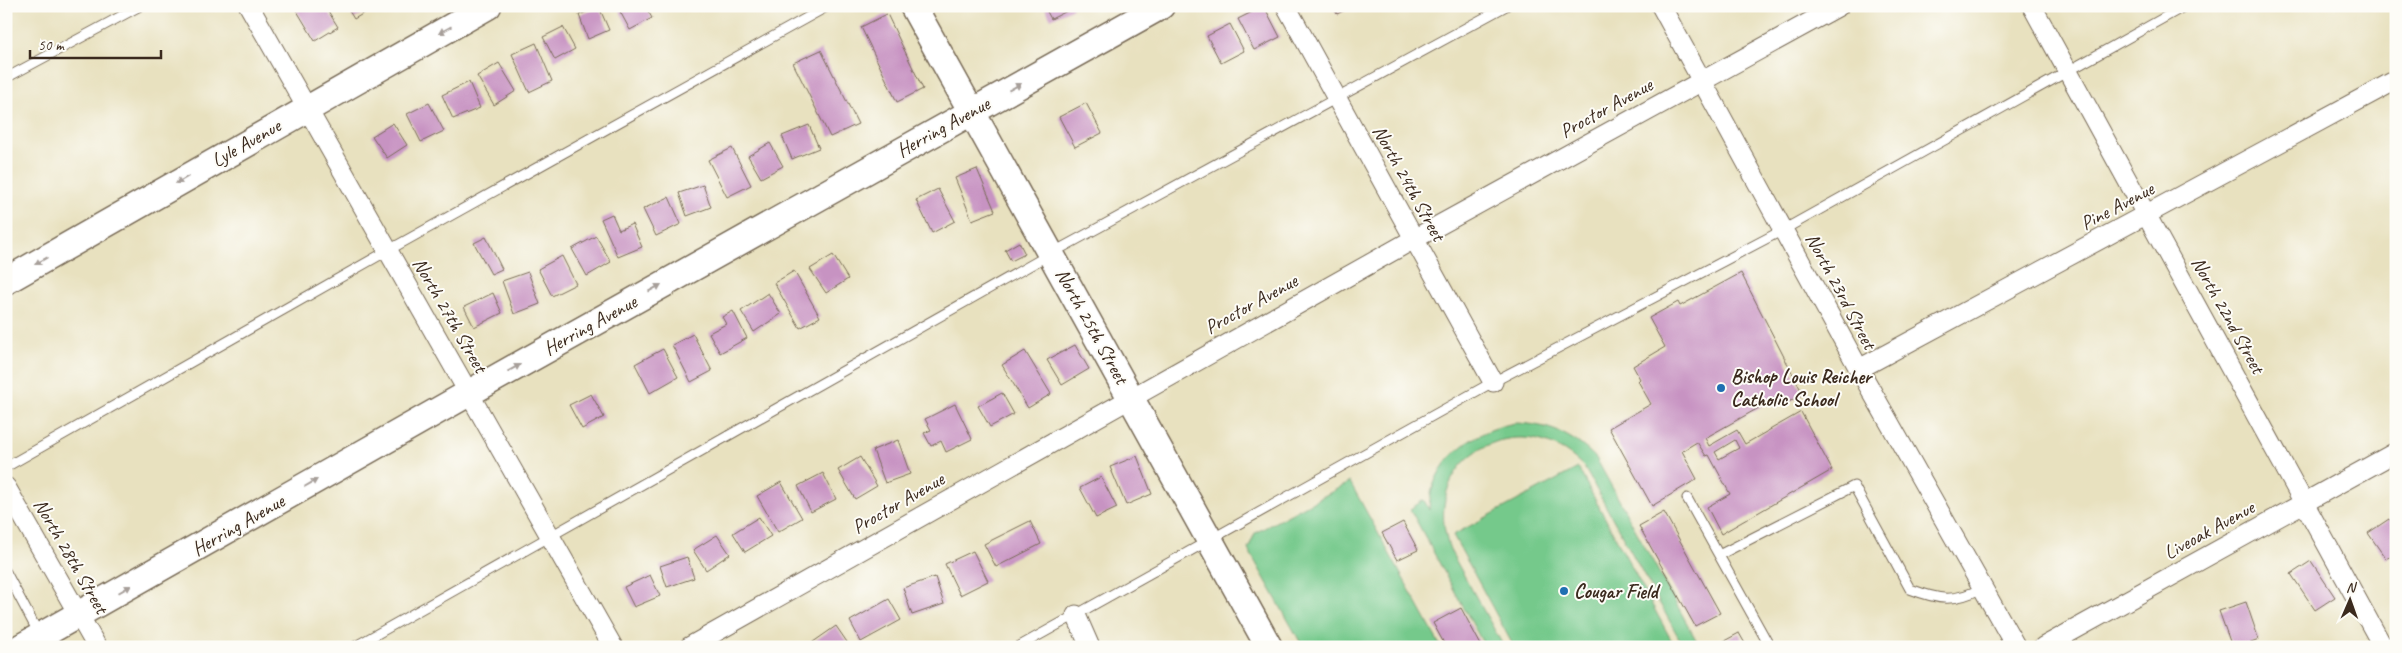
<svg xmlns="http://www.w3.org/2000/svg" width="2402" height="653" font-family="Caveat,sans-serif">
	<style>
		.green { fill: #75c98b; stroke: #587a54 }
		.building { fill: #c793c2; fill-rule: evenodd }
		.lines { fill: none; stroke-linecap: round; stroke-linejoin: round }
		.lane-casing { stroke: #786a56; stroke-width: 11 }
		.street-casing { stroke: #786a56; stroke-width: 21 }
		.secondary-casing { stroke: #786a56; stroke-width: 29 }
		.lane { stroke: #fff; stroke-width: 9 }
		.street { stroke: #fff; stroke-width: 19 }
		.secondary { stroke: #fff; stroke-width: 26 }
		.oneway { fill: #a79f9a }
		.poi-dot { fill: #1f6fb2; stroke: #fdfcf7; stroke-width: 2 }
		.labels { text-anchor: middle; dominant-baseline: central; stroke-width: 4; stroke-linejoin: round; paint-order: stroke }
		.street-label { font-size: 20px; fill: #3b2a1e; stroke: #fdfcf7 }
		.poi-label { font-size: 20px; font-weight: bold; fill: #3b2a1e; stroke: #fdfcf7; text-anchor: start }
	</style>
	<rect width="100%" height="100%" fill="#fdfcf7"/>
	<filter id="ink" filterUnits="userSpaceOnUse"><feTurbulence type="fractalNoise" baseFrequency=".02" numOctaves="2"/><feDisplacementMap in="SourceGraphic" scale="10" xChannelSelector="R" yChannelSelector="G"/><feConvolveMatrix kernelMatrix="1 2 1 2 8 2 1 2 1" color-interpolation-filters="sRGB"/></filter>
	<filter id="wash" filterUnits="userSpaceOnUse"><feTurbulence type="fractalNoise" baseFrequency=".0096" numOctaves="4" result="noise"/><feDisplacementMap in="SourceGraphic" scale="20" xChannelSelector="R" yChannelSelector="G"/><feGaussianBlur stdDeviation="1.12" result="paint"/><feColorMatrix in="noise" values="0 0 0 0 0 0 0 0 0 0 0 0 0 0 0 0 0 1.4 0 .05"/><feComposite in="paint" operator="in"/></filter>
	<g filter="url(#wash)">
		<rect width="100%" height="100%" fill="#e8e1bf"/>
		<path class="green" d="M1515 423C1548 424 1572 434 1596 458L1700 647H1684L1584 467C1517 398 1415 462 1451 552L1504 647H1485L1410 509 1424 500 1429 510C1430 462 1471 431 1515 423Z
			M1578 468 1675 647H1514L1453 535Z
			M1350 482 1441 647H1303L1248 549 1255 533Z"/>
		<g id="blocks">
			<path class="building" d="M294 6H325L338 27 315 41Z
				M346 6H372L373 8 354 19Z
				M617 6H645L652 18 630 30Z
				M1044 6H1072L1073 8 1051 19Z
				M1264 6 1280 37 1254 50 1238 19Z
				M1333 6H1353L1337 14Z
				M599 7 609 30 588 39 579 15Z
				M887 14 923 89 897 102 861 27Z
				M1230 24 1244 51 1221 63 1207 36Z
				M563 27 575 49 555 60 543 37Z
				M536 43 552 81 529 92 512 54Z
				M821 50 858 124 830 137 793 63Z
				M499 63 516 91 494 105 477 76Z
				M469 82 480 108 453 119 442 95Z
				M429 103 444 131 421 142 407 114Z
				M1086 103 1102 133 1075 147 1059 117Z
				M393 123 407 145 387 158 372 136Z
				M809 125 819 148 792 159 782 136Z
				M770 143 783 166 761 178 748 156Z
				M732 148 751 185 727 197 708 160Z
				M977 169 995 211 972 220 955 178Z
				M703 185 711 207 687 216 679 193Z
				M938 189 955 221 932 233 916 200Z
				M669 197 681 224 656 236 643 209Z
				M612 214 619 230 632 224 642 247 618 257 601 219Z
				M596 236 611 262 587 276 572 249Z
				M486 237 502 269 491 274 474 243Z
				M1019 242 1025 254 1011 261 1005 250Z
				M833 255 848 279 826 293 810 269Z
				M562 256 576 284 552 296 538 269Z
				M794 271 820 317 800 328 774 283Z
				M528 272 540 304 514 314 502 281Z
				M1741 273 1803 394 1785 404 1780 396 1705 438 1709 446 1737 430 1745 444 1801 412 1832 470 1721 534 1707 507 1730 494 1709 455 1706 456 1697 442 1682 451 1697 479 1652 506 1609 428 1651 404 1638 381 1640 379 1633 366 1665 347 1649 318 1678 302 1680 306ZM1735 440 1739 448 1719 459 1715 452Z
				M493 293 502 313 474 327 464 307Z
				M768 293 781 314 754 332 741 311Z
				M733 311 747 338 720 353 709 333 726 324 722 317Z
				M693 334 712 371 691 382 672 345Z
				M1075 345 1089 369 1062 385 1047 360Z
				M663 349 678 377 650 393 635 364Z
				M1025 351 1051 394 1028 408 1002 365Z
				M1002 393 1014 414 990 427 978 406Z
				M591 394 604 417 582 429 569 405Z
				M955 404 972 439 946 452 941 441 931 446 924 433 931 430 925 419Z
				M898 440 910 474 885 483 873 450Z
				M1137 456 1152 494 1126 505 1110 467Z
				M860 457 877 486 855 499 838 470Z
				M823 473 836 499 811 512 798 486Z
				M1101 477 1117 508 1096 518 1080 488Z
				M781 482 802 518 778 532 757 496Z
				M1664 512 1720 613 1695 626 1639 526Z
				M759 517 771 536 745 552 733 533Z
				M2389 519 2396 528V553L2386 559 2368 533Z
				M1030 521 1041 544 996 567 984 544Z
				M1403 522 1418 550 1397 560 1382 533Z
				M717 535 730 554 706 570 693 550Z
				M973 551 988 581 960 595 945 564Z
				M687 557 694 578 667 587 660 566Z
				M2311 561 2335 597 2315 610 2291 574Z
				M650 575 660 596 634 607 624 587Z
				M935 577 944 604 912 615 903 588Z
				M889 599 901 620 861 642 850 621Z
				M2246 602 2259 640 2240 647H2232L2219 611Z
				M1461 608 1482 647H1446L1433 623Z
				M836 626 849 645 847 647H806Z
				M1739 633 1747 647H1713Z"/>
		</g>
	</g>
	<g filter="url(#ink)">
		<use href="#blocks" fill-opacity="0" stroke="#786a56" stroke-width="1"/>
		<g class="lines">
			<defs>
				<path id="lane" d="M6 78 140 6
					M6 467 387 251 828 6
					M1687 498 1770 647
					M1719 555 1854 486 1910 589C1939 600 1954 603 1982 588
					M6 572 39 634
					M354 647 1052 253 1506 6
					M1018 647 1493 382 1783 230 2185 6
					M2382 647 2396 639"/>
				<path id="street" d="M249 6 613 647
					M1286 6 1493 382
					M1661 6 1859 369 2016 647
					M2032 6 2383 647
					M1859 369 2396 80
					M6 487 97 647
					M1076 615 1090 647
					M689 647 1414 239 1839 6
					M2043 647 2396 452"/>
				<path id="secondary" d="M913 6 1269 647
					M6 281 488 6
					M21 647 469 393 1161 6"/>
			</defs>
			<use href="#lane" class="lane-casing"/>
			<use href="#street" class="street-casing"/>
			<use href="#secondary" class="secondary-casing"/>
			<use href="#lane" class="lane"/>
			<use href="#street" class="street"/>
			<use href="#secondary" class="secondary"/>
		</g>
		<defs><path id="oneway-solid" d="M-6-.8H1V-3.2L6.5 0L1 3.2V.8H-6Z" transform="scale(1.25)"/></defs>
		<g class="oneway">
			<use href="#oneway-solid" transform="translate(445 30) rotate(151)"/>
			<use href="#oneway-solid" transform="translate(1015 87) rotate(-29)"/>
			<use href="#oneway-solid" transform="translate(182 180) rotate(150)"/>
			<use href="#oneway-solid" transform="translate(41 261) rotate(150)"/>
			<use href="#oneway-solid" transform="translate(655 288) rotate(-29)"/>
			<use href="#oneway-solid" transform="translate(514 368) rotate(-29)"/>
			<use href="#oneway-solid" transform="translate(311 483) rotate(-30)"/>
			<use href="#oneway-solid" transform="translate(125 589) rotate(-30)"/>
		</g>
	</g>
	<g class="poi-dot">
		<circle cx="1721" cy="388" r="5"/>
		<circle cx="1564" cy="591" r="5"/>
	</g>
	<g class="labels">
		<g class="street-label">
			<text transform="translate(1606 108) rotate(-29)">Proctor Avenue</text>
			<text transform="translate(943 127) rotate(-29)">Herring Avenue</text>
			<text transform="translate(246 143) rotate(-30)">Lyle Avenue</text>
			<text transform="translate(1409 183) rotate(61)">North 24th Street</text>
			<text transform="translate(2117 206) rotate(-28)">Pine Avenue</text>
			<text transform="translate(1841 291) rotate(62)">North 23rd Street</text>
			<text transform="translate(1251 304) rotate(-29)">Proctor Avenue</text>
			<text transform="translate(450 315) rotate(60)">North 27th Street</text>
			<text transform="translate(2228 315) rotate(61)">North 22nd Street</text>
			<text transform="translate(590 325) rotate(-29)">Herring Avenue</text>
			<text transform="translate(1092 326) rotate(61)">North 25th Street</text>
			<text transform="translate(898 503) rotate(-30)">Proctor Avenue</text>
			<text transform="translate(238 525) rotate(-30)">Herring Avenue</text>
			<text transform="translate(2209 530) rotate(-29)">Liveoak Avenue</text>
			<text transform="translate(71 556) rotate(60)">North 28th Street</text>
		</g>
		<g class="poi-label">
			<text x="1731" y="376">Bishop Louis Reicher<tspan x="1731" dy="23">Catholic School</tspan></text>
			<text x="1574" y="591">Cougar Field</text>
		</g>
	</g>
	<rect width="2402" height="653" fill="none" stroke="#fdfcf7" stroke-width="25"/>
	<g transform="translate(2350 600) rotate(2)" stroke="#fdfcf7" stroke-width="4" paint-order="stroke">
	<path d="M0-4L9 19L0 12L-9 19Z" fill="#3b2a1e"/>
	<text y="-8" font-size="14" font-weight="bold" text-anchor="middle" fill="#3b2a1e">N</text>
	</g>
	<path d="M30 50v8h131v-8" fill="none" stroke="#3b2a1e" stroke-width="2.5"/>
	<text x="38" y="50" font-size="15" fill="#3b2a1e" stroke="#fdfcf7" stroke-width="4" paint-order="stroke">50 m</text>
</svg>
